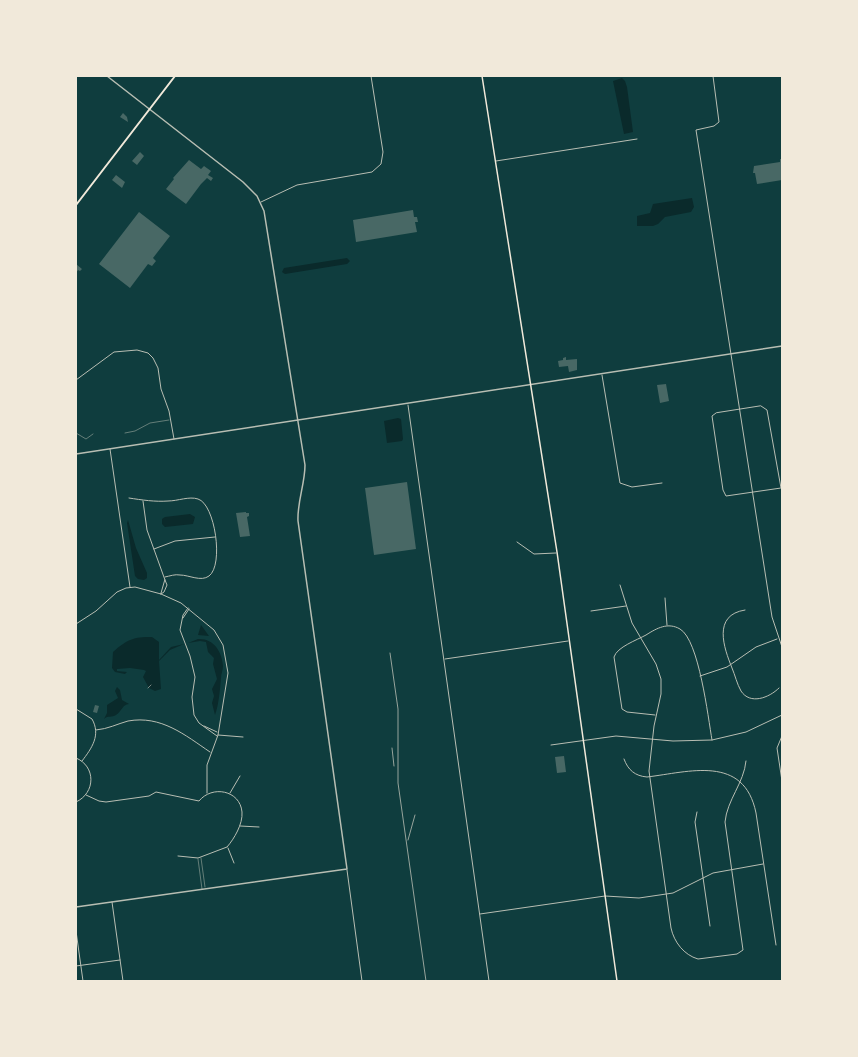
<svg xmlns="http://www.w3.org/2000/svg" width="858" height="1057" font-family="'DejaVu Sans',sans-serif">
	<style>
		.water { fill: #0a2a2b }
		.building { fill: #486865 }
		.lines { fill: none; stroke-linecap: round; stroke-linejoin: round }
		.path { stroke: #f1e9da; stroke-width: 0.5 }
		.service { stroke: #b8beb3; stroke-width: 0.5 }
		.minor { stroke: #b8beb3; stroke-width: 1 }
		.tertiary { stroke: #b8beb3; stroke-width: 1.5 }
		.secondary { stroke: #f1e9da; stroke-width: 1.5 }
		.trunk { stroke: #f1e9da; stroke-width: 2 }
		.rail { stroke: #97a49c; stroke-width: 1 }
	</style>
	<rect width="100%" height="100%" fill="#0f3d3e"/>
	<path class="water" d="M622 78 625 81 627 87 633 132 624 134 613 81Z
		M692 198 694 207 691 212 665 217 658 224 653 226H637V216L650 213 653 204Z
		M347 258 350 261 347 264 285 274 282 272 284 268Z
		M398 418 401 419 403 439 402 441 387 443 384 421Z
		M190 514 195 517 193 524 165 527 162 524V519L165 517Z
		M128 520 136 548 147 573V578L144 580 138 579 135 576 127 523Z
		M201 625 209 636 198 635Z
		M152 637 159 642V660L171 647 184 644 170 650 159 661 161 689 155 691 149 688 143 677 146 671 144 670 130 668 117 669V671L127 672 125 674 115 672 112 668 113 652C128 639 133 637 152 637Z
		M198 639C213 638 222 651 223 666 223 670 221 674 221 678 220 689 219 704 215 715L212 703 214 696 212 689 217 679 213 664 214 658 208 652 206 642 200 641 188 643Z
		M117 687 120 690 122 700 129 704C122 705 122 711 116 715 112 718 108 715 104 719L107 713V705L118 698 115 691Z"/>
	<path class="building" d="M123 113 127 117 128 122 120 117Z
		M140 152 144 156 137 165 132 161Z
		M780 159H782V180L757 184 755 173H753L754 166 780 162Z
		M189 160 201 169 204 166 211 171 208 175 213 178 211 181 207 178 201 184 186 204 166 189 174 179 173 178Z
		M116 175 125 182 122 188 112 180Z
		M413 210 414 217H417L418 222H415L417 232 356 242 353 220Z
		M139 212 170 236 153 258 156 261 152 266 148 264 130 288 99 264Z
		M76 264 82 269 80 271 78 270 76 273Z
		M566 357V360L577 359V370L569 372 568 366 559 367 558 361 563 360V358Z
		M666 384 669 401 660 403 657 385Z
		M407 482 416 549 374 555 365 488Z
		M246 512V513H249V516L247 517 250 536 240 537 236 513Z
		M95 705 99 706 97 713 93 712Z
		M564 756 566 772 557 773 555 757Z"/>
	<g class="lines">
		<path class="path" d="M148 688 151 685"/>
		<path class="service" d="M76 433 86 439 93 434
			M125 433 135 431 150 423 169 420
			M201 858 205 887
			M198 859 202 889"/>
		<path class="minor" d="M713 76 719 122 714 126 696 130 772 617 782 647
			M496 161 637 139
			M261 202 297 185 372 172 381 164 383 152 371 76
			M602 375 620 483 632 487 662 483
			M76 380 114 352 137 350 148 353 153 358 158 368 161 389 169 411 174 439
			M408 405 489 981
			M761 406 767 410 781 488 726 496 723 490 712 416 716 413Z
			M110 449 130 587
			M129 498C142 500 155 502 168 501 178 501 189 496 198 499 215 504 224 565 209 576 201 582 189 575 180 575 175 574 170 576 165 577
			M143 501 147 530 165 580
			M517 542 534 554 556 553
			M154 549 175 541 215 537
			M165 580 167 585 164 592 161 594Z
			M620 585 632 623 656 664 661 679V694L654 726 649 771 671 928C674 942 684 955 698 959L737 954 743 950 725 822C727 800 744 783 746 761
			M665 598 667 625
			M188 608 183 615 180 630 190 656 195 677 192 697 194 715 199 723 217 736
			M745 610C712 615 724 648 732 668 735 675 737 684 741 691 750 705 769 698 779 688
			M591 611 626 606
			M183 618 189 609
			M76 624 96 611 117 592 126 588 135 587 161 594 181 603 214 630 223 645 228 673 218 735 207 765V793
			M445 659 568 641
			M700 676 727 667 756 647 777 639
			M76 709 92 719C101 735 92 748 82 761
			M655 715 627 712 622 709 614 657C617 647 637 640 646 635 657 628 668 622 680 629 699 640 708 717 712 740
			M204 726 217 732
			M96 730C108 729 117 724 128 721 161 715 185 735 210 752
			M218 735 243 737
			M782 736 777 748 782 781
			M551 745 616 736 673 741 712 740 746 732 782 715
			M76 758C96 766 96 793 76 802
			M624 759C628 770 635 776 647 777 689 772 744 754 756 813L776 945
			M230 793 240 776
			M86 795 99 801 106 802 149 796 156 792 199 801C212 785 240 790 242 812 243 824 234 839 227 847L198 858 178 856
			M697 812 695 822 710 926
			M240 826 259 827
			M228 848 234 863
			M347 870 362 981
			M112 902 123 981
			M480 914 605 896 639 898 673 893 713 873 763 864
			M76 931 83 981
			M76 966 120 960"/>
		<path class="tertiary" d="M76 454 782 346
			M76 907 347 869 298 521C297 502 305 484 305 465L264 211 257 196 243 182 107 76"/>
		<path class="secondary" d="M482 76 557 552 617 981"/>
		<path class="trunk" d="M76 205 175 76"/>
		<path class="rail" d="M390 653 398 709V783L426 981
			M392 748 394 766
			M408 840 415 815"/>
	</g>
	<rect width="858" height="1057" fill="none" stroke="#f1e9da" stroke-width="154"/>
</svg>
